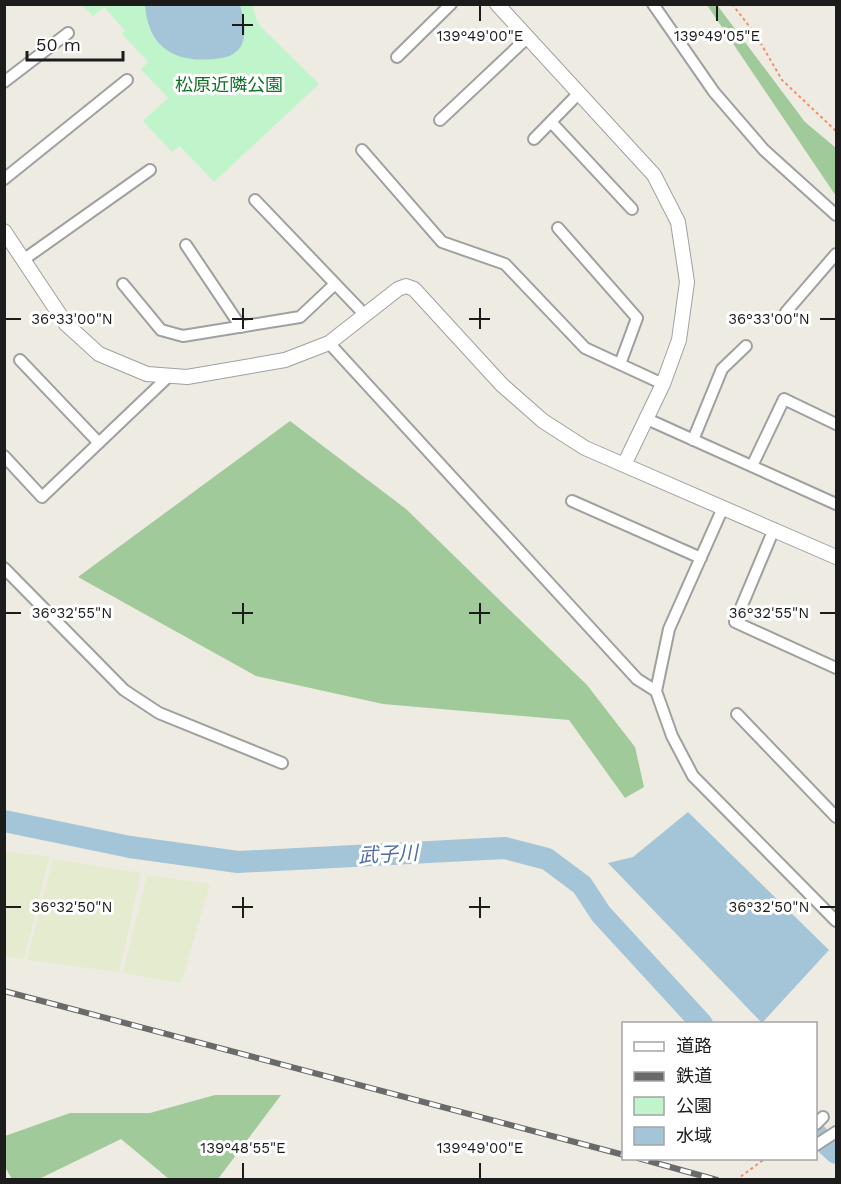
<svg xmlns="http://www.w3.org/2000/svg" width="841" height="1184" font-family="'Work Sans','Noto Sans JP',sans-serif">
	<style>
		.farmland { fill: #e4ebce }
		.forest { fill: #a0ca99 }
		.park { fill: #c0f5cc }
		.water { fill: #a4c5d8 }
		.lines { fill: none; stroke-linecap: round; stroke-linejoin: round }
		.river { stroke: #a4c5d8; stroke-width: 22 }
		.minor-casing { stroke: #a0a0a0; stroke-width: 14 }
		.tertiary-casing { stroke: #a0a0a0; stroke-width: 16 }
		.path { stroke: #f18f6e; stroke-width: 2; stroke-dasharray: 3 3; stroke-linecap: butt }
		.minor { stroke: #fff; stroke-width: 10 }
		.tertiary { stroke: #fff; stroke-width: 14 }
		.rail-casing { stroke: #6a6a6a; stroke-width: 6 }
		.rail { stroke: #fff; stroke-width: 4; stroke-dasharray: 11; stroke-linecap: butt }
		.ticks { fill: none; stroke: #1c1c1c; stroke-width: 2 }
		.labels { text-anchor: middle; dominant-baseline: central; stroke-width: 6; stroke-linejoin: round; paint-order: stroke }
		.park-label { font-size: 18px; fill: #117227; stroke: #fff }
		.water-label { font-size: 20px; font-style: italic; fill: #4e6da5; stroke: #fff }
		.ticks-label { font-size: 15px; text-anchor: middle; fill: #1c1c1c; stroke: #fff; stroke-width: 6; stroke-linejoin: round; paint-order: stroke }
	</style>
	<rect width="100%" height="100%" fill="#edebe2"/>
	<path class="farmland" d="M5 851 49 857 24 959 5 956Z
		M53 859 141 873 119 972 27 960Z
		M147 875 210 884 181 983 123 973Z"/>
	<path class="forest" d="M707 5H717L805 122 836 148V196Z
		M290 421 406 509 587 685 635 747 644 787 625 798 569 720 383 704 256 676 78 577Z
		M215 1095H281L218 1179H169L121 1139 39 1179H12L5 1167V1136L70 1113H150Z"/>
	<path class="park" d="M82 5H253L256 19 262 28 319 84 214 182 180 146 172 152 143 121 168 98 141 69 148 62 122 34 125 31 104 7 93 16Z"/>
	<path class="water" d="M145 5H240C243 17 248 34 241 46 235 56 225 58 214 59 174 63 148 47 145 5Z
		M688 812 829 950 762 1023 608 863 633 857Z"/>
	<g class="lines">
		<path class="river" d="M4 821 130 847 238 862 505 848 547 859 582 885 601 914 702 1024
			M816 1134 836 1153"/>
		<defs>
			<path id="minor" d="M653 4 714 92 764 150 836 215
				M397 57 451 4
				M4 82 68 33
				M440 120 527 38
				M551 122 632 209
				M534 139 579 93
				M362 150 442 242 505 264 585 348 663 384
				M4 179 127 80
				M255 200 365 315
				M558 228 637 318 620 364
				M186 245 241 327
				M23 260 150 170
				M123 284 161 330 183 336 300 317 335 284
				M786 312 836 254
				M329 343 637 679 656 691
				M20 360 99 443
				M647 419 836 504
				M693 440 722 369 746 346
				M4 456 42 497 169 376
				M752 466 784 399 836 424
				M572 501 701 558
				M722 510 669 629 656 691 672 736 693 776 836 921
				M774 529 735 622 836 668
				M4 568 124 690 159 713 282 763
				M737 714 836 817
				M816 1124 823 1117
				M816 1145 836 1132"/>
			<path id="tertiary" d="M497 4 654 175 678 222 687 282 679 340 663 384 624 465
				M4 231 66 324 99 354 147 374 187 377 285 360 329 343 398 289 406 286 414 289 502 385 543 421 585 448 836 557"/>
		</defs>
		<use href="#minor" class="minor-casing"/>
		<use href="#tertiary" class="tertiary-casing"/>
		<path class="path" d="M732 4 756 35 782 80 836 131
			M736 1180 766 1158"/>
		<use href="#minor" class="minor"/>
		<use href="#tertiary" class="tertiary"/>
		<defs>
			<path id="rail" d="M4 991 624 1155
				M638 1158 717 1180"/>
		</defs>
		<use href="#rail" class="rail-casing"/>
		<use href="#rail" class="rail"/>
	</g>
	<path class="ticks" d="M480 6V21M717 6V21M243 14V35M232 25H253M243 308V329M480 308V329M6 319H21M232 319H253M469 319H490M820 319H835M243 603V624M480 603V624M6 613H21M232 613H253M469 613H490M820 613H835M243 897V918M480 897V918M6 907H21M232 907H253M469 907H490M820 907H835M243 1163V1178M480 1163V1178"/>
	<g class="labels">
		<g class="park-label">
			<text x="229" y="84">松原近隣公園</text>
		</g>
		<g class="water-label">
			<text transform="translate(388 854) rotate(-3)">武子川</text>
		</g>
	</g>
	<g class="ticks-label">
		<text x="480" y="41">139°49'00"E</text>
		<text x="717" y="41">139°49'05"E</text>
		<text x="72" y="324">36°33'00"N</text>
		<text x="769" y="324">36°33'00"N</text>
		<text x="72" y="618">36°32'55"N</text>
		<text x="769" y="618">36°32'55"N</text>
		<text x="72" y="912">36°32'50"N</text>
		<text x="769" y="912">36°32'50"N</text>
		<text x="243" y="1153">139°48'55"E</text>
		<text x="480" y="1153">139°49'00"E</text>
	</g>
	<rect width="841" height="1184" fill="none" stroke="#1c1c1c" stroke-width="12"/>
	<rect x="622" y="1022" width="195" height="138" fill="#ffffff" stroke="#a4a4a4" stroke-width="1.5"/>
	<rect x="634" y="1042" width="30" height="9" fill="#ffffff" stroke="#a4a4a4" stroke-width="1.5"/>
	<text x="676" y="1052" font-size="18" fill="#1c1c1c">道路</text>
	<rect x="634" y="1072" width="30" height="9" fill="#6a6a6a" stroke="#a4a4a4" stroke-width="1.5"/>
	<text x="676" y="1082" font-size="18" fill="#1c1c1c">鉄道</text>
	<rect x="634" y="1097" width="30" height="18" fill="#c0f5cc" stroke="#a4a4a4" stroke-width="1.5"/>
	<text x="676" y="1112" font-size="18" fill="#1c1c1c">公園</text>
	<rect x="634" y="1127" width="30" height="18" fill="#a4c5d8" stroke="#a4a4a4" stroke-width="1.5"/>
	<text x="676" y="1142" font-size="18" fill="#1c1c1c">水域</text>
	<path d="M27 51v9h96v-9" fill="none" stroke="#1c1c1c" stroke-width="3"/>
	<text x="36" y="51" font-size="18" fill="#1c1c1c" stroke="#ffffff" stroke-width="4.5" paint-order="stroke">50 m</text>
</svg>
